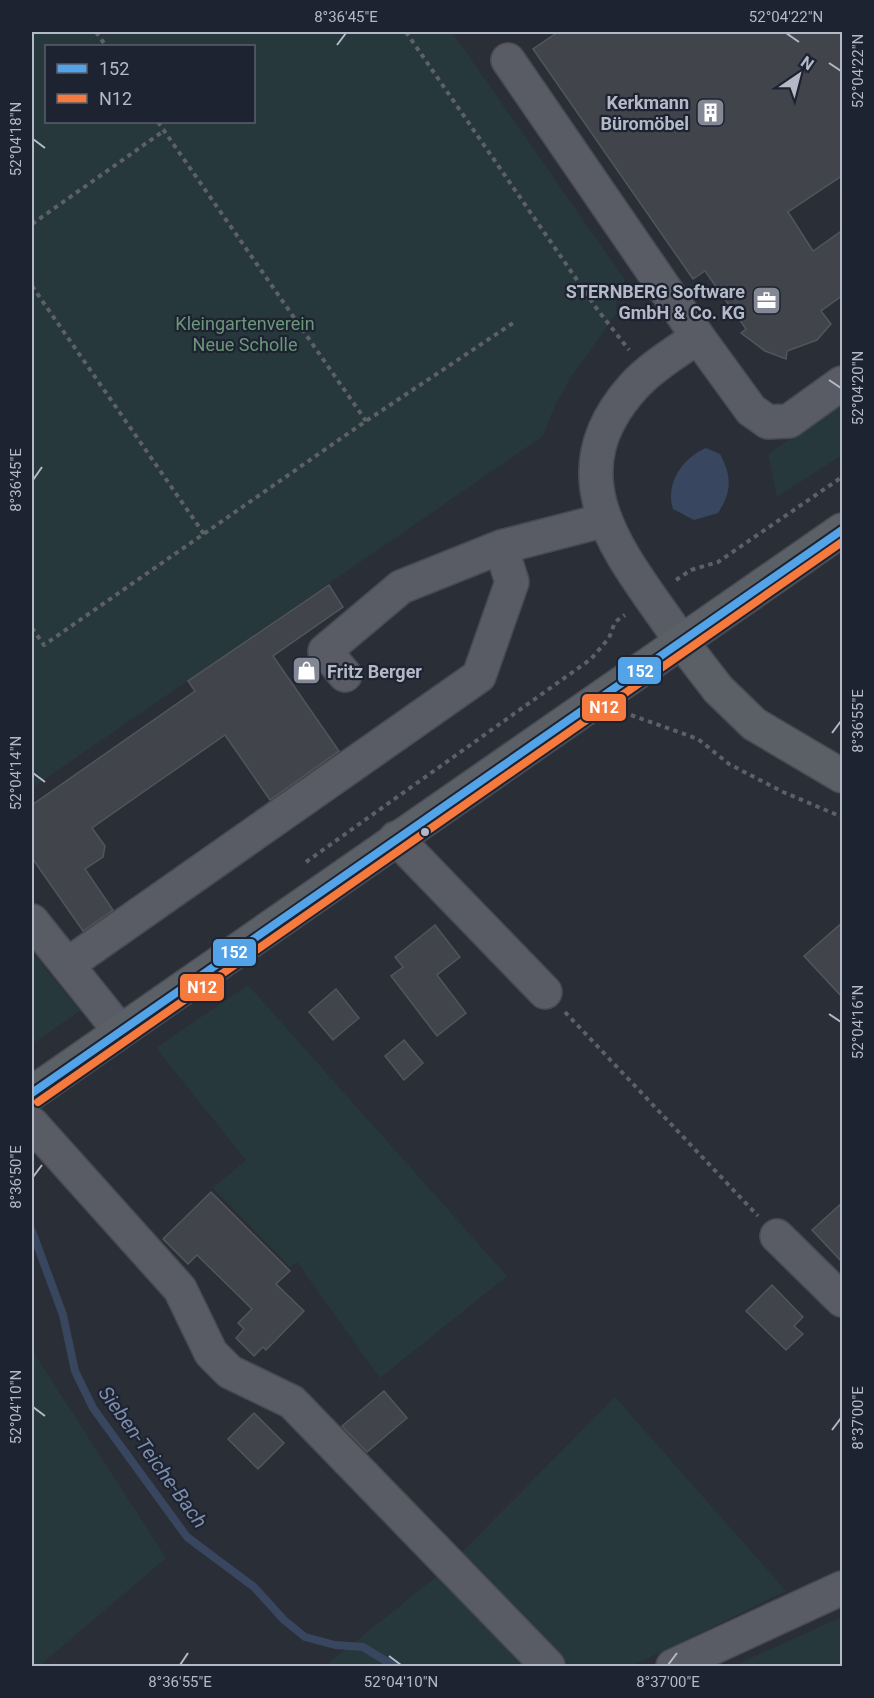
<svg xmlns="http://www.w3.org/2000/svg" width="874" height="1698" font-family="Roboto,sans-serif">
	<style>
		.green { fill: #27383c; fill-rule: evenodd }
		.water { fill: #39465f }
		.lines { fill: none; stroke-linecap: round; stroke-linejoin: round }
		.stream { stroke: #39465f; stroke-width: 8 }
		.building { fill: #41444b; stroke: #51555d; stroke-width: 1.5 }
		.minor-casing { stroke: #484a51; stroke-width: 36 }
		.major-casing { stroke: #474a53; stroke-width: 36 }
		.path { stroke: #5d6067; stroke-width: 4; stroke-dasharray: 4.5 4.5; stroke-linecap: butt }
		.minor { stroke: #595c64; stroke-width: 33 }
		.major { stroke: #5b5f66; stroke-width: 33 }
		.bus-1-casing { stroke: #1d2330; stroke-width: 12 }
		.bus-2-casing { stroke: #1d2330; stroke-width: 12 }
		.bus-1 { stroke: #53a3e8; stroke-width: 8 }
		.bus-2 { stroke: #f6793e; stroke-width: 8 }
		.ticks { fill: none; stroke: #b4b9c7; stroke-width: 2 }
		.bus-dot { fill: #b4b9c7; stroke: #1d2330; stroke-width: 2 }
		.labels { text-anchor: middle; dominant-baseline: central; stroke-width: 4.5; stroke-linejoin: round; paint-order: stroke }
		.poi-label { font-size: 18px; font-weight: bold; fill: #b4b9c7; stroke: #1d2330; text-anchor: end }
		.park-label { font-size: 18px; fill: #6c967a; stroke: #1d2330 }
		.water-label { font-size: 20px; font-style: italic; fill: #7d8dad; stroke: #1d2330 }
		.line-badge { stroke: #1d2330; stroke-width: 2 }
		.badge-label { font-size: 16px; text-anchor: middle; font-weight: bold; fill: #fff }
		.neatline { fill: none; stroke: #b4b9c7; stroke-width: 2 }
		.ticks-label { font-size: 15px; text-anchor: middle; fill: #b4b9c7 }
	</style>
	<rect width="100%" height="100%" fill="#2a2e36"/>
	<path class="green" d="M32 32H452L625 280 616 296V314L571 377 555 405 543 436 32 788ZM254 46V122H46V46Z
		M842 402V455L777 497 768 454Z
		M32 952 80 1011 32 1044Z
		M248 985 507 1276 380 1378 297 1262 290 1267 213 1188 246 1160 156 1048Z
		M32 1350 166 1558 39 1666H32Z
		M615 1397 786 1591 632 1666H325L441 1573Z
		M842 1617V1666H733Z"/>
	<path class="water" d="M706 448 720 454C732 477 732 491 718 513L694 520 673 509C665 484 682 458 706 448Z"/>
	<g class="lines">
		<path class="stream" d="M32 1231 63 1315 75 1371 93 1408 187 1537 254 1587 284 1620 305 1637 335 1645 363 1647 394 1666"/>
	</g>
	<path class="building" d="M558 32H843V175L788 212 813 251 843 230V295L821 311 831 324 817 340 787 351 786 359 765 351 741 333 746 329 705 271 693 279 533 49Z
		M329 585 343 607 273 656 339 751 270 800 225 735 159 781 92 828 105 846 103 857 85 869 113 910 83 931 32 858V805L195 691 188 681Z
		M843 922V998L804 956Z
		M435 925 460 957 437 975 466 1013 437 1036 391 976 403 967 395 957Z
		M336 989 359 1018 333 1040 309 1012Z
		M404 1040 423 1063 404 1080 385 1056Z
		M211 1192 290 1271 276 1284 304 1311 266 1350 263 1347 254 1356 236 1338 244 1329 238 1323 252 1309 197 1255 188 1264 163 1239Z
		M843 1202V1263L812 1230Z
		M772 1285 803 1317 794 1326 803 1334 786 1350 746 1311Z
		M384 1391 407 1418 367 1452 342 1426Z
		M254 1413 284 1443 258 1469 228 1439Z"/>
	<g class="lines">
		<defs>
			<path id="minor" d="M508 60 698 337 751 410 768 422 789 421 842 383
				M681 641C626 559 549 481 633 387 650 368 676 352 698 337
				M345 675 325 651 401 587 501 547
				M396 838 545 992
				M32 921 120 1031
				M67 965 479 676 512 582 501 547 605 520
				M32 1124 180 1289 211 1353 230 1372 292 1402 548 1666
				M777 1236 842 1300
				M673 1666 842 1588"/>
			<path id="major" d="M681 641 718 689 754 724 842 776
				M32 1093 842 530"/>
		</defs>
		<use href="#minor" class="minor-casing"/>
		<use href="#major" class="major-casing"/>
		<path class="path" d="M96 32 106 46
			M406 32 597 309 629 350
			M158 122 366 421
			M32 224 165 130
			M32 286 204 534
			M676 580 691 570 718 562 842 477
			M32 628 44 645 366 421 513 323
			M631 715 698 739 729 764 783 792 842 817
			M306 862 591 659 609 638 615 622 625 615
			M565 1012 758 1216"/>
		<use href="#minor" class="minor"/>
		<use href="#major" class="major"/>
		<defs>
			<path id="bus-1" d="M32 1093 842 530"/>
			<path id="bus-2" d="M38 1102 842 542"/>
		</defs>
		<use href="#bus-1" class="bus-1-casing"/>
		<use href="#bus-2" class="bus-2-casing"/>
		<use href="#bus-1" class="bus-1"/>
		<use href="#bus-2" class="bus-2"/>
	</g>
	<path class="ticks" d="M786 33 799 42M337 45 346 33M829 63 841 71M33 139 45 148M829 380 841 388M33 480 42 467M832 733 841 721M33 773 45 782M829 1014 841 1022M33 1177 42 1165M33 1407 45 1416M832 1430 841 1418M389 1656 401 1665M180 1665 188 1653M668 1665 677 1653"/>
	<defs>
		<symbol id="building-square" viewBox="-11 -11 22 22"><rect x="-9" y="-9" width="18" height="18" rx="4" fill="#848894" stroke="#1d2330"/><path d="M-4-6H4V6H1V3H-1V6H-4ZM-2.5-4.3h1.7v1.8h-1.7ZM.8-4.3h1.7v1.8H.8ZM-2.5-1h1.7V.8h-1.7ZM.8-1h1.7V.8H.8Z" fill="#fff"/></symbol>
		<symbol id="office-square" viewBox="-11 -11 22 22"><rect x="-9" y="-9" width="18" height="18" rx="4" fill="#848894" stroke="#1d2330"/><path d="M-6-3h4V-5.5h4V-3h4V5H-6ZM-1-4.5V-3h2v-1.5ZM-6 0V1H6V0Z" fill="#fff"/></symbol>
		<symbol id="shop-square" viewBox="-11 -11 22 22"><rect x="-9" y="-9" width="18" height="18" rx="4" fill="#848894" stroke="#1d2330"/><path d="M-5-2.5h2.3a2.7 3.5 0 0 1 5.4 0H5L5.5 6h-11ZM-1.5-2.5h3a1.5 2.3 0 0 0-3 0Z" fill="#fff"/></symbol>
	</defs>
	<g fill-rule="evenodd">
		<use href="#building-square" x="694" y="96" width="33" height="33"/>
		<use href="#office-square" x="750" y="284" width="33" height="33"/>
		<use href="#shop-square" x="290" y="654" width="33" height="33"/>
	</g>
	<circle class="bus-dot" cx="425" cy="832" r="5"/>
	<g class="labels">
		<g class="poi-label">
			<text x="689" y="102">Kerkmann<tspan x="689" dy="21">Büromöbel</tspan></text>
			<text x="745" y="291">STERNBERG Software<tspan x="745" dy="21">GmbH &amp; Co. KG</tspan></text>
			<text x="327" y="671" text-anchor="start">Fritz Berger</text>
		</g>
		<g class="park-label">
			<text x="245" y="323">Kleingartenverein<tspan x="245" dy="21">Neue Scholle</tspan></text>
		</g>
		<g class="water-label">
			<text transform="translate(153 1457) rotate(54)">Sieben-Teiche-Bach</text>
		</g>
	</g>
	<g class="line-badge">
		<rect x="617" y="656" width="45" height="29" rx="6" fill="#53a3e8"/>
		<rect x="581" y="693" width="46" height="29" rx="6" fill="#f6793e"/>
		<rect x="212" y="938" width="45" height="29" rx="6" fill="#53a3e8"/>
		<rect x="179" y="973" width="46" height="29" rx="6" fill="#f6793e"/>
	</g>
	<g class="badge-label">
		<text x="640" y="677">152</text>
		<text x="604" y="713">N12</text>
		<text x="234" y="958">152</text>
		<text x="202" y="993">N12</text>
	</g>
	<rect width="874" height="1698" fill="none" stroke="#1d2330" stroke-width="66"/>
	<rect x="45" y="45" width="210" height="78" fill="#1d2330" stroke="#595f6c" stroke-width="1.5"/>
	<rect x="57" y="64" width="30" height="9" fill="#53a3e8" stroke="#595f6c" stroke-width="1.5"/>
	<text x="99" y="75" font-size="18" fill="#b4b9c7">152</text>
	<rect x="57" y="94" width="30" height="9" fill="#f6793e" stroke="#595f6c" stroke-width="1.5"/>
	<text x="99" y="105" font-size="18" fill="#b4b9c7">N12</text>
	<g transform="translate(799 75) rotate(35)" stroke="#1d2330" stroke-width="4.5" paint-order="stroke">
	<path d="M0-4.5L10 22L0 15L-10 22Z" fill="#b4b9c7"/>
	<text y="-9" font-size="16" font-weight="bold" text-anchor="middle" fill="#b4b9c7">N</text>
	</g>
	<rect x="33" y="33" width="808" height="1632" class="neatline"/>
	<g class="ticks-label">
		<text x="346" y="22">8°36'45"E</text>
		<text x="786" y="22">52°04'22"N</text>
		<text transform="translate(858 71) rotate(-90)" y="5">52°04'22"N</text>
		<text transform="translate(16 139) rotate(-90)" y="5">52°04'18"N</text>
		<text transform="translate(858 388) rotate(-90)" y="5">52°04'20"N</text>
		<text transform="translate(16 480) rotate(-90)" y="5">8°36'45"E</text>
		<text transform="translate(858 721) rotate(-90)" y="5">8°36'55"E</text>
		<text transform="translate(16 773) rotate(-90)" y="5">52°04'14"N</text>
		<text transform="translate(858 1022) rotate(-90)" y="5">52°04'16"N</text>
		<text transform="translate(16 1177) rotate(-90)" y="5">8°36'50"E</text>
		<text transform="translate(16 1407) rotate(-90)" y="5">52°04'10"N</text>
		<text transform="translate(858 1418) rotate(-90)" y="5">8°37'00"E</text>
		<text x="180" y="1687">8°36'55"E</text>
		<text x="401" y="1687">52°04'10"N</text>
		<text x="668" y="1687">8°37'00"E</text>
	</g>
</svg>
